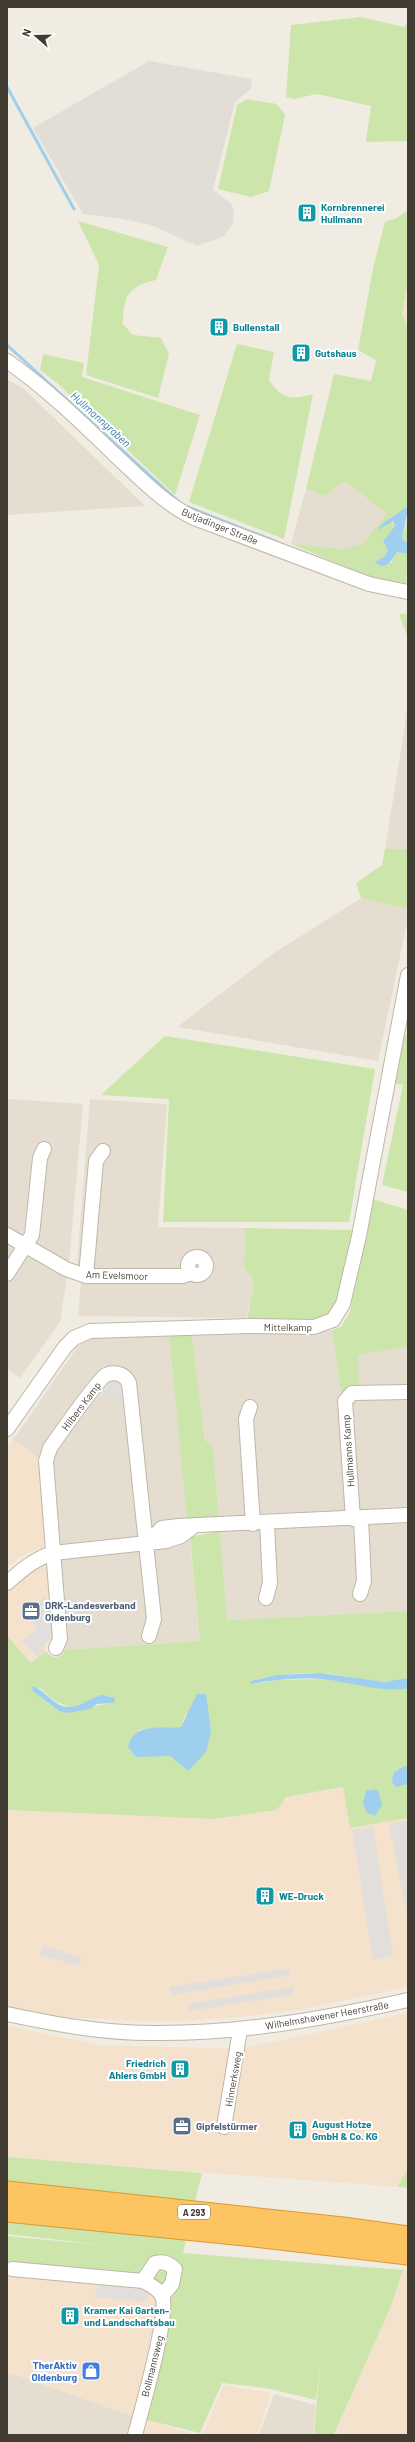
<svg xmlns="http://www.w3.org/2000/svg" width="415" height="2442" font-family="Barlow,sans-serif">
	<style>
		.residential { fill: #e5ded0 }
		.commercial { fill: #f4e2cc }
		.industrial { fill: #e2ddd7 }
		.green { fill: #cce5ab; fill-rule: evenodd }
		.parking { fill: #e1dedb }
		.water { fill: #9ecfee }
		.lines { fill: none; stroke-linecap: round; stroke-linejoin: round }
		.stream { stroke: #9ecfee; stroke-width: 3 }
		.minor-casing { stroke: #bfb6a8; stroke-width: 16 }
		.highway-casing { stroke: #da9933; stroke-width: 23 }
		.minor { stroke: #fff; stroke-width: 14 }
		.highway { stroke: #fcc562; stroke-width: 21 }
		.labels { text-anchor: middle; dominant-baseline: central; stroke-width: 4; stroke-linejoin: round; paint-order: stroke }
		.shield { fill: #fff; stroke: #7b7670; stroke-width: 1 }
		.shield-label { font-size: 9px; font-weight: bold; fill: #423c33 }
		.culture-label { font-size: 10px; font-weight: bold; fill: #0d838f; stroke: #fff; text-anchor: start }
		.street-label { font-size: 10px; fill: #423c33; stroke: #fff }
		.service-label { font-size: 10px; font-weight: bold; fill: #4e5e75; stroke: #fff; text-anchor: start }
		.shop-label { font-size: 10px; font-weight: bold; fill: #366cbe; stroke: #fff; text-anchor: end }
		.water-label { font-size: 11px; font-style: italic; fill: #2f79ab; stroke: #fff }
	</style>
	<rect width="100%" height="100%" fill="#f1ece2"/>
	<path class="residential" d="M7 379 24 389 145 506 7 515Z
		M345 481 387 514 362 544 344 549 291 544 306 489 326 496Z
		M408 700V849H385L403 738Z
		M361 898 408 909V918L378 1061 177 1027 274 953Z
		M8 1099 83 1104 69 1264 60 1322 20 1378 7 1369Z
		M90 1099 167 1104 158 1227 245 1228 244 1267 254 1280 247 1318 78 1316 81 1283 77 1263Z
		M332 1330 341 1391 359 1388 357 1355 408 1347V1611L227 1620 213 1446 205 1440 192 1334Z
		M93 1334H169L200 1641 65 1650 57 1637 41 1460 13 1440 78 1346Z
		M7 2372 139 2418 135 2435H7Z
		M274 2394 316 2405 313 2435H259Z"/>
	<path class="commercial" d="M408 283V328L402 314Z
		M13 1440 41 1460 48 1545 21 1556 7 1568V1448Z
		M50 1563 57 1637 47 1642 46 1651 31 1664 7 1636V1592L33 1569Z
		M344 1787 350 1828 408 1818V1987L303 2009 239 2017 184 2021H137L46 2016 7 2009V1810L214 1819 277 1810 286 1797Z
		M408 2013V2168L398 2187 7 2158V2026L99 2045 239 2049Z
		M7 2267 148 2288 160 2299 139 2417 195 2435H135L139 2418 7 2372Z
		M403 2270H408V2435H335L391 2306Z
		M224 2385 271 2393 257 2435H202Z"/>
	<path class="industrial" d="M149 61 251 79 252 88 235 102 213 190 231 203 234 212 233 223 224 236 197 246 151 225 123 219 83 214 33 128Z"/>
	<path class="green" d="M361 17 404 27 408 23V141L366 142 371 106 317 94 294 99 286 97 291 25Z
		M247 99 277 104 285 115 269 191 251 197 218 189 237 105Z
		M408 210V283L402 314 408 328V509L405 507 398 515 389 518 395 526 383 541 388 550 384 557 376 562 391 563 397 552 408 554 406 584 368 576 291 544 344 549 362 544 387 514 345 481 326 496 306 489 334 374 371 381 376 360 358 350 374 264 385 222 397 218Z
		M78 221 168 247 156 280C128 286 123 297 123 324L133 335 161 338 169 354 158 398 86 375 99 265Z
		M237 344 274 352 269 380C283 400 290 400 313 394L284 539 189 502Z
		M43 354 84 363 82 377 200 415 175 495 56 382 40 370Z
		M408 518V543L402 539Z
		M399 614H408V638Z
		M385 849H408V909L361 898 356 883 382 865Z
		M403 1034 408 1035V1192L382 1185 403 1085 394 1083Z
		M165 1036 375 1069 349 1222H163L169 1099 101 1095Z
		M372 1199 408 1210V1347L358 1355 359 1388 341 1392 332 1330 341 1327 350 1312Z
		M245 1228 355 1230C349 1260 349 1314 315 1324 305 1327 260 1322 247 1322L254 1280 244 1268Z
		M169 1334H192L205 1440 213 1446 219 1521 187 1520Z
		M220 1531 227 1620 408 1611V1678C381 1688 349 1674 320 1673 298 1673 273 1674 251 1681L252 1684 278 1680 320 1679 408 1688V1765L397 1770 392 1776 393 1784 402 1786 408 1784V1818L350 1828 343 1787 286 1797 277 1810 214 1819 7 1810V1636L31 1663 46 1651C51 1659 61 1659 65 1650L200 1641 190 1537ZM40 1688 55 1701 69 1707 84 1703 102 1695 113 1697 108 1704C96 1704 70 1715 59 1710 50 1706 42 1696 33 1691ZM186 1713 188 1771 138 1730 181 1727Z
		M7 2157 202 2173 183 2253 403 2270 391 2306 334 2435H314L320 2366 316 2400 266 2388 222 2383 200 2433 139 2418 163 2305 143 2281 7 2261V2236L111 2246 7 2234Z
		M408 2168V2188L398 2187Z"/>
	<path class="parking" d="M114 1373 131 1396 86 1400Z
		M44 1597 54 1608 55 1614 49 1619 57 1633 41 1647 44 1651 37 1657 23 1641 37 1628 25 1614Z
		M408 1820V1919L389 1824Z
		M373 1827 393 1956 373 1959 352 1830Z
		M43 1946 81 1957 79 1966 40 1955Z
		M290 1968 291 1975 171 1995 170 1987Z
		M293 1987 294 1994 190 2011 188 2004Z
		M98 2285 149 2290 147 2302 95 2297Z"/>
	<path class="water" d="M405 507 408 509 402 539 408 543V554L397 552C392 560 386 572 375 562L384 557 388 550 383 541 395 526 393 521 378 530C383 519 397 517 405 507Z
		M320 1673 385 1682 408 1678V1688C390 1694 343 1681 322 1679 299 1677 274 1680 251 1684V1681L277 1675Z
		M31 1686C44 1688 54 1707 68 1707 80 1707 90 1698 101 1695 104 1695 110 1697 113 1697L115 1699 114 1703 97 1704 90 1709 68 1713 59 1711 33 1691Z
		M197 1694H206L211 1731 206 1752 188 1771 170 1756 136 1757 128 1747C133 1722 161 1729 181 1727Z
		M408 1765V1784L397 1787 393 1784C389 1772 399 1769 408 1765Z
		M374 1789 378 1791 382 1805 375 1816 366 1812 363 1803 366 1791Z"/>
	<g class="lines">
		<path class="stream" d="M7 87 74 209
			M7 345 179 502
			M188 507 277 542"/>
		<defs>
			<path id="minor" d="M7 361C46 388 81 422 115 455 140 478 163 503 194 518L369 584 408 592
				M7 1235 66 1269 86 1276H183L191 1273
				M188 1266a9 9 0 1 1 18 0a9 9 0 1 1-18 0Z
				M7 1274 32 1235 40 1158 44 1149
				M86 1276 96 1161 103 1151
				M250 1407 246 1419 253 1524
				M7 1429 65 1347 74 1338 90 1331 249 1326 314 1327 333 1320 343 1304 359 1236 408 975
				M353 1519 345 1401 352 1393 408 1392
				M146 1544 162 1528 178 1526 408 1515
				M7 1583C22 1570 34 1559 53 1553L166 1541 181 1536 194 1526
				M360 1594 364 1581 361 1519
				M266 1598 270 1583 267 1524
				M56 1648 60 1639 46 1461 50 1448C57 1438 99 1378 106 1375 115 1371 125 1374 129 1383L154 1619 149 1636
				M7 2014C54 2024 102 2033 151 2033 238 2034 323 2019 408 2000
				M224 2127 240 2030
				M12 2269 143 2281C149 2284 159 2289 162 2296 170 2314 141 2411 135 2435
				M143 2281 155 2263C164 2261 168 2263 175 2269L172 2284 162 2296"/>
			<path id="highway" d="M7 2192 343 2228 408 2237
				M7 2211 263 2237 408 2254"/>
		</defs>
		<use href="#minor" class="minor-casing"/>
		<use href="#highway" class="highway-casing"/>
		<use href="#minor" class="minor"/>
		<use href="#highway" class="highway"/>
	</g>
	<defs>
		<symbol id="building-square" viewBox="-11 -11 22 22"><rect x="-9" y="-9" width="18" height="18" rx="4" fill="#0f9aa8" stroke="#fff"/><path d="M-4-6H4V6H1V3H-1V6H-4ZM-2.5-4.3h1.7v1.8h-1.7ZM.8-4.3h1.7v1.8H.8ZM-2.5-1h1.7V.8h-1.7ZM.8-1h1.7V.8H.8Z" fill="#fff"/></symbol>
		<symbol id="office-square" viewBox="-11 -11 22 22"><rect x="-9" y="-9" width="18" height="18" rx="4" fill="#5c6f8a" stroke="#fff"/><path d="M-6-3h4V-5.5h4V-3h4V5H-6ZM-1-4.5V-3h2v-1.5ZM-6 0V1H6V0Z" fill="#fff"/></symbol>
		<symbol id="shop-square" viewBox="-11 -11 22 22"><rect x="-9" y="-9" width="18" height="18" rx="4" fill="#3f7fe0" stroke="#fff"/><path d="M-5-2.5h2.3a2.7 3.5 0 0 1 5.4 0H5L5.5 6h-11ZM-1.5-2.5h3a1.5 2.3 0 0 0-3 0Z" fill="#fff"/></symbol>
	</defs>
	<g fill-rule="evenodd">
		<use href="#building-square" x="296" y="202" width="22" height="22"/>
		<use href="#building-square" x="208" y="316" width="22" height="22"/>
		<use href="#building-square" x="290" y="342" width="22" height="22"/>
		<use href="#office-square" x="20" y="1600" width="22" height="22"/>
		<use href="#building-square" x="254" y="1885" width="22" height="22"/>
		<use href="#building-square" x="169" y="2058" width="22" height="22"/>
		<use href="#office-square" x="171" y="2115" width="22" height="22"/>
		<use href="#building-square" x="287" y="2119" width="22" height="22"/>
		<use href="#building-square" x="59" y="2305" width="22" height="22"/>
		<use href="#shop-square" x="80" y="2360" width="22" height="22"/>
	</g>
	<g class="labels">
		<rect class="shield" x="178" y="2205" width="32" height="14" rx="3"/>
		<g class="shield-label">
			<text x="194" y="2212">A 293</text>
		</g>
		<g class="culture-label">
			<text x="321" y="207">Kornbrennerei<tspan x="321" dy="12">Hullmann</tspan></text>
			<text x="233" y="327">Bullenstall</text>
			<text x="315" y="353">Gutshaus</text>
			<text x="279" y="1896">WE-Druck</text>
			<text x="166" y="2063" text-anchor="end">Friedrich<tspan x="166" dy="12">Ahlers GmbH</tspan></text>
			<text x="312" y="2124">August Hotze<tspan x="312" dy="12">GmbH &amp; Co. KG</tspan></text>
			<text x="84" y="2310">Kramer Kai Garten-<tspan x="84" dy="12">und Landschaftsbau</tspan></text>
		</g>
		<g class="street-label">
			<text transform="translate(220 526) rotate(22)">Butjadinger Straße</text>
			<text transform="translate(117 1275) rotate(2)">Am Evelsmoor</text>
			<text x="288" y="1327">Mittelkamp</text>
			<text transform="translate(81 1406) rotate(-53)">Hilbers Kamp</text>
			<text transform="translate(348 1451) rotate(-94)">Hullmanns Kamp</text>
			<text transform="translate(327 2015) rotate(-10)">Wilhelmshavener Heerstraße</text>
			<text transform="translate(233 2079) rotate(-80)">Hinnerksweg</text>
			<text transform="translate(152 2366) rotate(-76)">Bollmannsweg</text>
		</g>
		<g class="service-label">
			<text x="45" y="1605">DRK-Landesverband<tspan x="45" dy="12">Oldenburg</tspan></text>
			<text x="196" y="2126">Gipfelstürmer</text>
		</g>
		<g class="shop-label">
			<text x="77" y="2365">TherAktiv<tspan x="77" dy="12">Oldenburg</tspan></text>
		</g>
		<g class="water-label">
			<text transform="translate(101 419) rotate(42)">Hullmanngraben</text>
		</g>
	</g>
	<rect width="415" height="2442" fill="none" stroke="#423c33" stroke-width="16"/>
	<g transform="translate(36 36) rotate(290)" stroke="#ffffff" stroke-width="3" paint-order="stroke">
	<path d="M0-3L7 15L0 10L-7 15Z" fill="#423c33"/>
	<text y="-6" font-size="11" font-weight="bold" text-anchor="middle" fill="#423c33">N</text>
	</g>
</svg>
